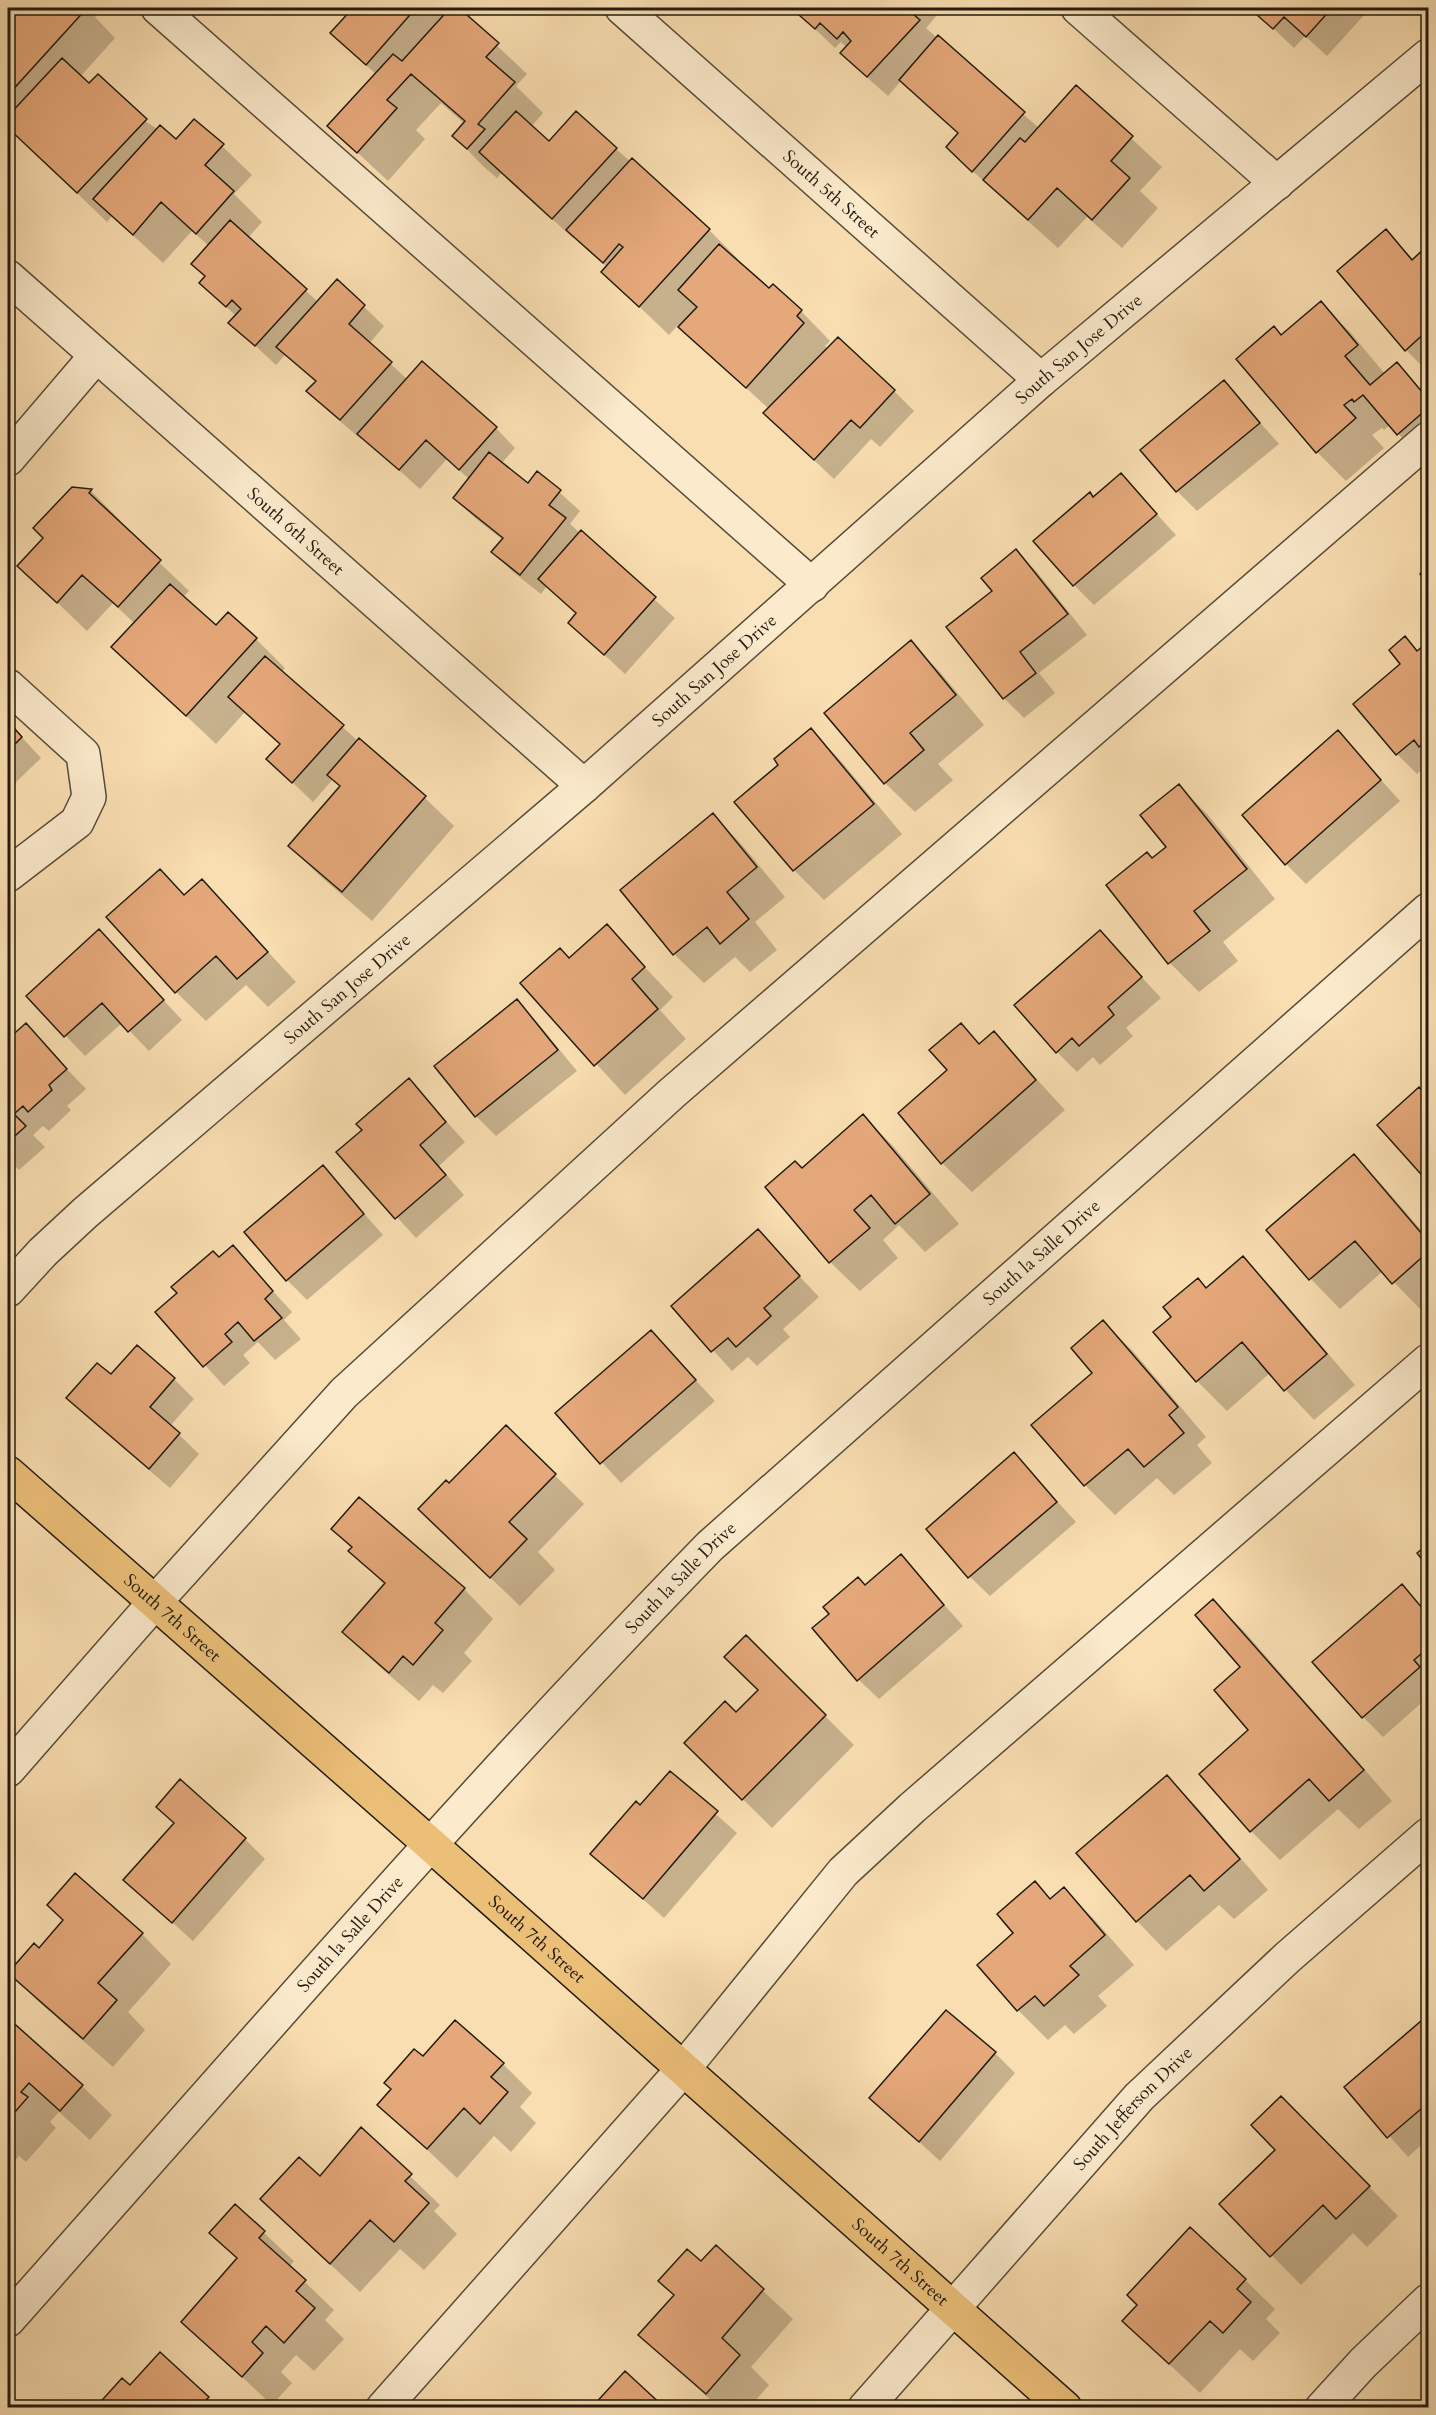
<svg xmlns="http://www.w3.org/2000/svg" width="1436" height="2415" font-family="Cardo,serif">
	<style>
		.shadow { fill: #0003 }
		.building { fill: #e5a87a; stroke: #221b11; stroke-width: 1.5 }
		.lines { fill: none; stroke-linecap: round; stroke-linejoin: round }
		.minor-casing { stroke: #584c39; stroke-width: 36 }
		.major-casing { stroke: #221b11; stroke-width: 36 }
		.minor { stroke: #fbeacc; stroke-width: 33 }
		.major { stroke: #ecbf78; stroke-width: 33 }
		.labels { text-anchor: middle; dominant-baseline: central; stroke-width: 4.5; stroke-linejoin: round; paint-order: stroke }
		.street-label { font-size: 18px; fill: #221b11; stroke: #fbeacc }
	</style>
	<rect width="100%" height="100%" fill="#f9deb1"/>
	<filter id="stains"><feTurbulence type="fractalNoise" baseFrequency=".00333" numOctaves="4"/><feColorMatrix values="0 0 0 0 .2 0 0 0 0 .09 0 0 0 0 .02 0 0 0 .5 -.17"/></filter>
	<radialGradient id="worn" r=".72"><stop offset=".6" stop-color="#630" stop-opacity="0"/><stop offset="1" stop-color="#630" stop-opacity=".3"/></radialGradient>
	<path class="shadow" d="M8 8H104L95 17 115 38 80 77 89 85 176 141 222 146 252 175 234 194 262 222 248 238 318 302 337 281 384 326 369 344 407 379 496 428 515 448 501 464 528 485 538 473 580 511 570 524 675 618 625 674 570 623 577 614 547 586 541 594 513 572 493 552 503 540 475 518 455 498 469 479 447 459 420 489 362 437 361 439 328 411 309 391 316 383 286 354 276 365 230 322 236 316 201 283 206 277 193 264 209 246 192 231 163 263 112 216 107 222 8 127Z
		M353 8H457L527 74 516 86 543 113 531 127 549 143 616 149 709 230 738 259 736 261 769 290 801 311 830 341 825 346 828 349 894 391 914 411 880 447 871 439 834 479 785 433 769 409 678 325 669 335 603 272 607 267 575 236 573 238 501 173 497 178 483 166 454 136 465 124 441 103 416 130 425 139 388 181 329 126 376 74 352 53Z
		M793 8H932L938 14 926 28 1039 128 1076 87 1162 167 1140 191 1158 208 1122 248 1087 217 1058 248 968 167 959 134 901 81 888 96 862 73 847 48 841 42 835 48Z
		M1252 8H1360L1366 13 1327 56 1305 36 1294 48Z
		M1386 231 1414 260 1428 247V372L1406 350Z
		M1320 303 1350 332 1385 374 1397 364 1428 397 1427 464 1390 425 1384 430 1382 428 1372 435 1384 448 1346 481 1317 452 1282 336Z
		M1224 382 1279 444 1197 511 1177 491Z
		M1121 475 1176 535 1094 605 1074 585 1094 499Z
		M72 489 91 491 120 520 118 523 189 591 183 597 216 627 256 639 285 668 282 672 358 741 424 797 454 826 372 921 319 875 290 846 341 787 333 779 313 802 268 759 281 745 245 712 216 744 113 647 135 624 113 603 87 631 19 566 45 538Z
		M1016 551 1036 571 1087 635 1039 673 1055 693 1024 718 1004 698 948 628 994 591Z
		M1405 638 1419 652 1428 644V764L1417 774 1397 754Z
		M911 643 940 672 984 725 938 764 953 780 915 812 885 783 826 714Z
		M8 722 41 758 8 790Z
		M811 730 840 760 902 834 824 900 794 870 736 802 781 765Z
		M1338 732 1400 801 1306 884 1286 864Z
		M1179 786 1208 815 1275 899 1223 942 1238 961 1199 992 1170 963 1108 886 1152 859 1168 847Z
		M713 815 742 845 785 897 755 922 777 950 750 972 735 957 704 983 674 954Z
		M202 881 296 982 268 1007 246 985 206 1021 176 992 185 896Z
		M607 927 673 997 660 1010 686 1039 625 1095 522 983 570 960Z
		M99 931 182 1020 149 1051 122 1023 85 1056 28 996Z
		M1100 932 1161 998 1126 1028 1133 1036 1100 1065 1093 1057 1077 1072 1057 1052Z
		M517 1001 536 1021 577 1071 496 1136 476 1116Z
		M25 1025 86 1089 67 1106 71 1110 49 1131 43 1126 33 1135 45 1147 19 1170 8 1159V1041Z
		M961 1025 981 1045 994 1033 1065 1110 972 1192 942 1163 949 1070Z
		M409 1080 465 1142 439 1166 464 1195 416 1238 338 1152 364 1130Z
		M1419 1090 1428 1099V1179L1380 1125Z
		M863 1116 893 1146 959 1224 925 1252 899 1225 883 1240 898 1258 860 1291 830 1262 767 1187 802 1170Z
		M1354 1156 1383 1186 1428 1238V1307L1423 1312 1383 1271 1340 1309 1311 1279 1269 1230Z
		M323 1167 383 1235 307 1300 287 1280Z
		M757 1231 819 1297 783 1329 790 1337 757 1366 748 1357 732 1371 673 1306Z
		M233 1247 292 1312 284 1320 301 1339 275 1360 258 1342 243 1355 250 1363 224 1386 157 1312Z
		M1243 1258 1272 1288 1355 1385 1314 1420 1270 1373 1227 1411 1197 1381 1155 1332 1173 1318 1198 1280 1207 1289Z
		M1103 1322 1133 1351 1206 1437 1197 1445 1212 1463 1174 1495 1157 1478 1115 1515 1085 1485 1033 1425 1094 1373Z
		M651 1332 715 1401 621 1483 557 1413Z
		M111 1376 174 1379 194 1399 170 1426 199 1454 170 1488 88 1418 68 1398Z
		M506 1427 584 1504 538 1552 555 1570 520 1606 449 1538V1486Z
		M1014 1454 1076 1522 990 1596 970 1577Z
		M333 1529 464 1589 493 1619 464 1653 472 1661 443 1693 433 1685 419 1701 373 1661 344 1632 385 1585 350 1551 352 1549Z
		M901 1556 963 1626 879 1699 859 1680Z
		M1402 1586 1428 1614V1697L1383 1737 1363 1717Z
		M1213 1601 1243 1630 1392 1801 1359 1829 1338 1809 1280 1860 1251 1831 1250 1730 1242 1667Z
		M746 1637 854 1745 772 1828 686 1743 736 1714 759 1690Z
		M670 1773 737 1833 664 1918 592 1854 640 1807Z
		M1167 1777 1196 1806 1268 1890 1234 1919 1219 1905 1166 1951 1137 1921 1078 1853Z
		M175 1824 245 1839 265 1859 193 1941 125 1880Z
		M1035 1883 1051 1900 1063 1889 1093 1918 1134 1965 1098 1996 1107 2006 1074 2034 1065 2025 1048 2040 1018 2010 979 1965 1015 1933Z
		M142 1934 171 1964 128 2012 145 2030 113 2067 39 2002 10 1973 39 1950Z
		M1428 2017V2139L1408 2157 1346 2087Z
		M8 2020 82 2086 112 2115 90 2140 59 2112 50 2122 56 2128 26 2162 19 2156 8 2170Z
		M995 2053 1015 2073 940 2161 871 2098Z
		M423 2058 503 2064 532 2093 520 2107 536 2123 511 2152 494 2136 457 2178 379 2104Z
		M1281 2098 1398 2216 1367 2247 1353 2233 1301 2285 1221 2204 1277 2150Z
		M361 2129 440 2205 434 2211 457 2234 424 2270 400 2249 360 2292 291 2228 320 2178Z
		M235 2206 294 2261 289 2267 334 2310 325 2320 344 2339 314 2371 296 2355 281 2372 292 2383 272 2405 183 2322 238 2259 211 2232Z
		M8 2224 15 2231 8 2239Z
		M716 2247 793 2319 751 2367 769 2385 749 2408H719L641 2335Z
		M1245 2280 1275 2309 1266 2319 1280 2333 1253 2361 1240 2349 1200 2393 1154 2350Z
		M160 2354 218 2408H97L130 2387Z"/>
	<path class="building" d="M8 8H87L8 95Z
		M353 8H416L366 65 330 33Z
		M450 8H459L499 43 486 57 515 82 478 124 485 129 467 149 452 136 465 121 411 74 387 100 397 108 357 153 327 126 393 54 402 61Z
		M791 8H906L920 20 867 77 840 53 851 41 843 32 837 39 820 23 815 29Z
		M1249 8H1332L1306 37 1284 17 1273 29Z
		M938 35 1025 112 972 172 946 147 958 133 899 80Z
		M62 58 89 83 98 74 147 119 77 193 8 128V116Z
		M1076 85 1133 136 1111 161 1130 178 1092 220 1057 188 1028 220 983 180 1020 138 1025 142Z
		M516 111 549 141 576 111 617 148 552 219 479 152Z
		M194 119 224 144 205 165 234 191 196 234 161 202 133 235 93 199 160 125 176 139Z
		M632 158 710 229 639 307 601 272 623 247 619 244 603 263 566 230Z
		M230 220 307 289 255 346 228 323 241 309 232 300 226 307 199 283 205 276 191 264Z
		M1386 229 1412 260 1428 245V330L1405 351 1337 271Z
		M719 244 769 288 773 284 802 310 797 316 804 323 746 388 678 327 697 307 678 290Z
		M337 279 365 305 349 324 392 362 340 420 306 391 316 381 276 347Z
		M1321 301 1358 345 1345 356 1370 385 1397 362 1428 399V408L1397 435 1363 395 1354 402 1352 399 1344 405 1356 418 1316 453 1236 359 1274 326 1281 335Z
		M838 337 895 390 860 428 851 420 814 460 763 413Z
		M422 361 497 427 459 470 426 440 399 470 357 434Z
		M1224 380 1260 423 1176 492 1140 450Z
		M489 452 528 483 537 471 561 490 549 505 566 518 520 575 491 552 503 538 453 498Z
		M1121 473 1157 514 1073 586 1033 541 1090 492 1093 497Z
		M72 487 92 489 89 493 161 560 118 607 82 575 57 603 17 566 43 538 33 528Z
		M581 530 656 597 604 655 568 623 576 613 538 579Z
		M1016 549 1068 614 1020 652 1036 673 1003 699 946 627 992 591 981 578Z
		M1428 566V583L1420 574Z
		M170 584 216 625 228 612 257 638 186 716 111 647Z
		M1405 636 1417 651 1428 642V739L1419 747 1414 740 1396 755 1353 704 1400 664 1389 650Z
		M911 640 956 695 910 733 924 750 884 784 824 713Z
		M265 656 344 725 292 783 266 759 280 744 228 697Z
		M8 721 22 737 8 751Z
		M811 728 874 804 793 871 734 802 778 765 774 759Z
		M1338 730 1381 780 1285 865 1242 815Z
		M359 738 426 796 342 892 288 846 340 786 327 775Z
		M1179 784 1247 869 1194 911 1210 931 1168 964 1106 885 1147 852 1152 858 1166 847 1140 815Z
		M713 813 757 867 727 892 749 919 720 944 707 927 673 955 620 890Z
		M160 869 184 895 202 879 268 952 237 979 216 956 175 993 106 917Z
		M607 924 645 967 632 979 658 1009 594 1066 520 983 560 948 569 958Z
		M99 929 164 1000 128 1032 102 1003 64 1037 26 996Z
		M1100 930 1142 977 1108 1007 1114 1015 1079 1046 1072 1038 1056 1053 1014 1005Z
		M517 999 558 1050 475 1117 434 1066Z
		M26 1023 67 1069 49 1085 52 1090 28 1112 23 1106 14 1114 26 1126 8 1142V1039Z
		M961 1023 979 1044 994 1031 1036 1080 941 1164 898 1113 947 1070 929 1050Z
		M409 1078 446 1122 420 1145 446 1175 395 1219 336 1152 362 1130 356 1124Z
		M1419 1087 1428 1097V1182L1377 1125Z
		M863 1114 930 1194 895 1224 871 1195 854 1210 870 1228 829 1263 765 1187 795 1161 802 1168Z
		M1354 1154 1428 1241V1252L1392 1284 1355 1241 1309 1280 1266 1230Z
		M323 1165 364 1214 286 1281 244 1232Z
		M758 1229 800 1276 764 1308 771 1316 736 1347 728 1338 711 1352 671 1306Z
		M233 1245 273 1291 265 1299 282 1318 254 1341 238 1322 225 1334 232 1342 203 1367 155 1312 177 1293 171 1287 213 1251 219 1257Z
		M1243 1256 1327 1354 1284 1391 1242 1342 1196 1382 1153 1332 1171 1317 1163 1307 1198 1278 1206 1288Z
		M1103 1320 1178 1407 1169 1415 1184 1433 1144 1467 1128 1449 1084 1486 1031 1425 1092 1373 1071 1348Z
		M651 1330 696 1380 600 1464 555 1413Z
		M137 1345 175 1378 150 1407 180 1433 149 1469 66 1398 97 1363 111 1374Z
		M506 1425 556 1474 509 1522 527 1539 490 1578 418 1509 446 1480 449 1483Z
		M1014 1452 1057 1502 968 1578 926 1529Z
		M359 1497 465 1588 435 1623 443 1630 413 1665 403 1656 389 1673 342 1632 385 1583 348 1551 352 1547 331 1529Z
		M1428 1544V1567L1417 1553Z
		M901 1554 944 1605 857 1681 812 1628 829 1614 823 1607 858 1577 865 1585Z
		M1402 1584 1428 1615V1648L1414 1660 1420 1667 1362 1718 1312 1662Z
		M1213 1599 1364 1770 1329 1801 1309 1779 1250 1832 1199 1774 1248 1730 1214 1690 1240 1667 1195 1615Z
		M746 1635 826 1715 742 1800 684 1743 725 1701 736 1712 758 1690 724 1657Z
		M670 1771 718 1811 643 1899 590 1854 636 1801 640 1805Z
		M1167 1775 1240 1859 1204 1891 1190 1875 1136 1922 1076 1853Z
		M180 1779 246 1838 172 1923 123 1880 174 1823 156 1807Z
		M75 1873 143 1933 98 1983 117 2000 83 2039 8 1973 34 1943 39 1948 63 1920 47 1905Z
		M1035 1881 1050 1899 1064 1887 1105 1935 1070 1966 1079 1975 1044 2006 1035 1996 1017 2011 977 1965 1013 1933 997 1914Z
		M946 2010 996 2052 919 2142 869 2098Z
		M1428 2015V2103L1387 2138 1344 2087Z
		M8 2018 83 2085 60 2111 29 2083 21 2092 28 2097 8 2120Z
		M455 2020 504 2063 491 2077 508 2092 480 2124 464 2108 427 2149 377 2105 391 2089 384 2083 414 2049 423 2056Z
		M1281 2096 1370 2186 1336 2219 1323 2205 1270 2257 1219 2204 1275 2150 1251 2125Z
		M361 2127 412 2174 405 2181 429 2203 394 2242 370 2220 330 2264 260 2199 299 2157 320 2176Z
		M235 2204 265 2231 259 2238 306 2280 296 2291 315 2308 284 2343 266 2326 252 2342 263 2353 242 2377 181 2322 237 2258 209 2233Z
		M1190 2227 1246 2279 1237 2289 1251 2302 1223 2333 1210 2321 1169 2364 1122 2321 1137 2305 1127 2295Z
		M716 2245 764 2289 722 2338 740 2355 706 2394 638 2335 674 2295 658 2281 687 2249 701 2261Z
		M160 2352 209 2397 200 2406 202 2408H95L122 2378 130 2385Z
		M625 2371 665 2408H591Z"/>
	<g class="lines">
		<defs>
			<g id="minor">
				<path d="M158 8 812 585"/>
				<path id="s1" d="M622 8 1041 380"/>
				<path d="M1078 8 1277 183"/>
				<path id="s2" d="M8 277 584 786"/>
				<path d="M8 459 96 356"/>
				<path d="M8 686 83 754 89 797 77 822 8 875"/>
				<path id="s3" d="M8 1290 43 1252 85 1213 584 786 1041 380 1428 56"/>
				<path d="M8 1770 155 1602 344 1393 671 1094 1428 439"/>
				<path id="s4" d="M8 2320C239 2060 466 1796 710 1546L1428 910"/>
				<path d="M383 2408 684 2068 843 1872 912 1808 1428 1361"/>
				<path id="s5" d="M865 2408 1139 2097 1288 1957 1428 1835"/>
				<path d="M1322 2408 1363 2363 1428 2301"/>
			</g>
			<g id="major">
				<path id="s6" d="M8 1473 430 1844 1065 2408"/>
			</g>
		</defs>
		<use href="#minor" class="minor-casing"/>
		<use href="#major" class="major-casing"/>
		<use href="#minor" class="minor"/>
		<use href="#major" class="major"/>
	</g>
	<g class="labels">
		<g class="street-label">
			<text stroke="none"><textPath href="#s1" startOffset="280">South 5th Street</textPath></text>
			<text stroke="none"><textPath href="#s3" startOffset="1426">South San Jose Drive</textPath></text>
			<text stroke="none"><textPath href="#s2" startOffset="384">South 6th Street</textPath></text>
			<text stroke="none"><textPath href="#s3" startOffset="940">South San Jose Drive</textPath></text>
			<text stroke="none"><textPath href="#s3" startOffset="454">South San Jose Drive</textPath></text>
			<text stroke="none"><textPath href="#s4" startOffset="1488">South la Salle Drive</textPath></text>
			<text stroke="none"><textPath href="#s4" startOffset="1002">South la Salle Drive</textPath></text>
			<text stroke="none"><textPath href="#s6" startOffset="219">South 7th Street</textPath></text>
			<text stroke="none"><textPath href="#s4" startOffset="516">South la Salle Drive</textPath></text>
			<text stroke="none"><textPath href="#s6" startOffset="705">South 7th Street</textPath></text>
			<text stroke="none"><textPath href="#s5" startOffset="402">South Jefferson Drive</textPath></text>
			<text stroke="none"><textPath href="#s6" startOffset="1191">South 7th Street</textPath></text>
		</g>
	</g>
	<rect width="1436" height="2415" fill="none" stroke="#f9deb1" stroke-width="30"/>
	<rect x="9" y="9" width="1418" height="2397" fill="none" stroke="#221b11" stroke-width="3"/>
	<rect x="15" y="15" width="1406" height="2385" fill="none" stroke="#221b11" stroke-width="1.5"/>
	<rect width="100%" height="100%" filter="url(#stains)"/>
	<rect width="100%" height="100%" fill="url(#worn)"/>
</svg>
